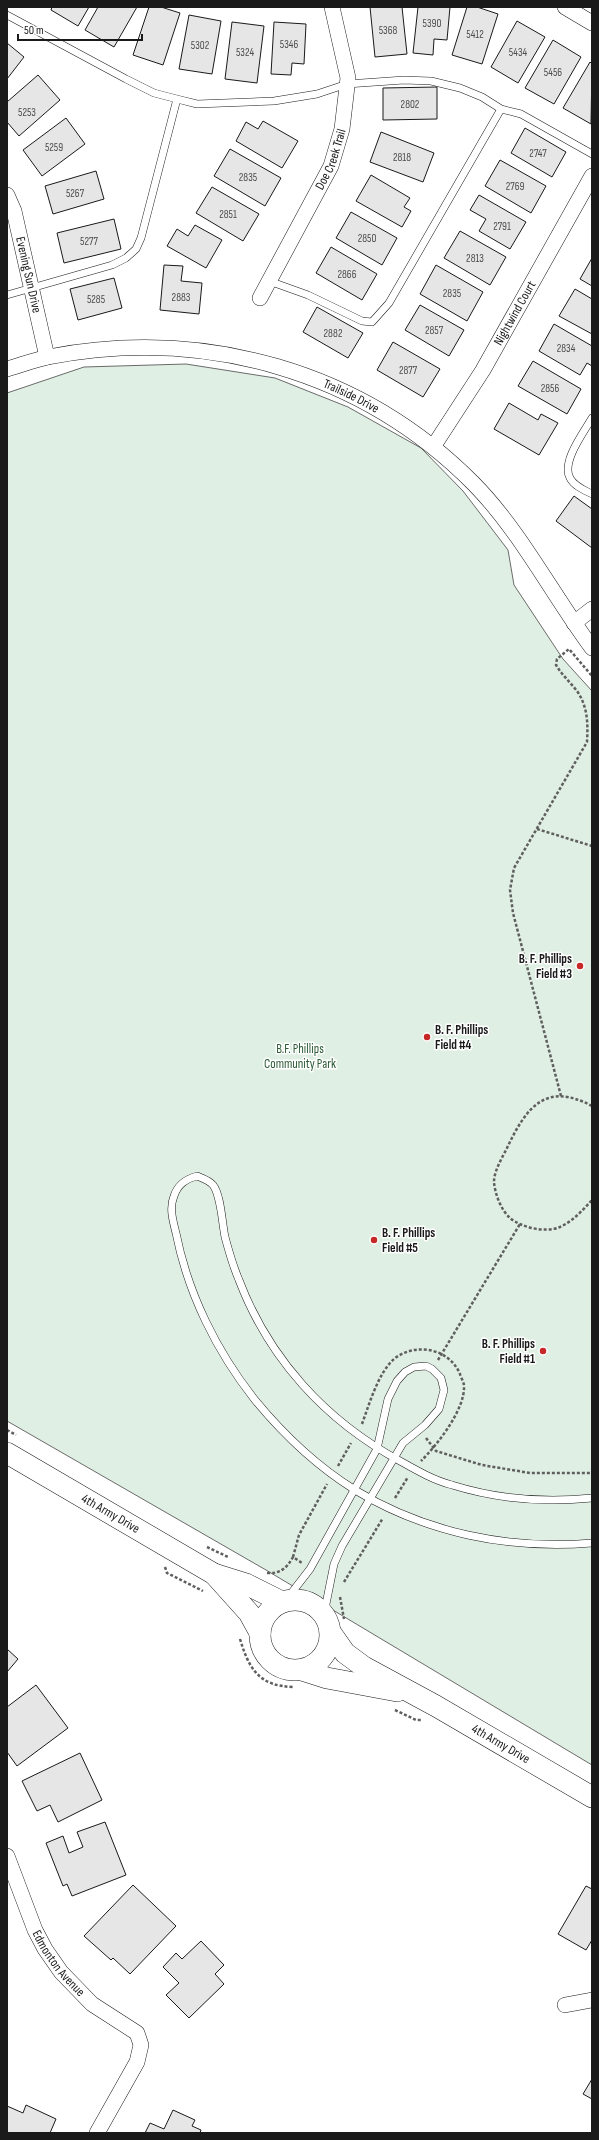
<svg xmlns="http://www.w3.org/2000/svg" width="599" height="2140" font-family="'Sofia Sans Condensed',sans-serif">
	<style>
		.green { fill: #e0efe3; stroke: #6a6a6a }
		.building { fill: #e6e6e6; stroke: #1a1a1a }
		.lines { fill: none; stroke-linecap: round; stroke-linejoin: round }
		.lane-casing { stroke: #1a1a1a; stroke-width: 8 }
		.street-casing { stroke: #1a1a1a; stroke-width: 16 }
		.secondary-casing { stroke: #1a1a1a; stroke-width: 22 }
		.path { stroke: #5f5f5f; stroke-width: 2.5; stroke-dasharray: 3 2; stroke-linecap: butt }
		.lane { stroke: #fff; stroke-width: 7 }
		.street { stroke: #fff; stroke-width: 15 }
		.secondary { stroke: #fff; stroke-width: 21 }
		.poi-dot { fill: #c62828; stroke: #fff; stroke-width: 1.5 }
		.labels { text-anchor: middle; dominant-baseline: central; stroke-width: 3; stroke-linejoin: round; paint-order: stroke }
		.number-label { font-size: 11px; fill: #4d4d4d }
		.street-label { font-size: 13px; fill: #1a1a1a; stroke: #fff }
		.poi-label { font-size: 13px; font-weight: bold; fill: #1a1a1a; stroke: #fff; text-anchor: end }
		.park-label { font-size: 13px; fill: #2b5a34; stroke: #fff }
	</style>
	<rect width="100%" height="100%" fill="#fff"/>
	<path class="green" d="M186 364 275 378 348 407 421 448 463 491 508 550 514 585 563 659 592 691V1765L266 1570 7 1421V393L84 367Z"/>
	<path class="building" d="M52 7H89L78 26 51 10Z
		M98 7H137L114 47 85 30Z
		M149 7H161L180 13 163 65 133 55Z
		M370 7H402L407 54 375 57Z
		M418 7H450L447 40 434 39 433 55 413 53Z
		M467 7H477L498 14 482 64 452 55Z
		M189 15 221 21 212 74 179 69Z
		M517 21 545 37 518 83 491 67Z
		M232 22 264 26 257 83 225 79Z
		M274 22 306 24 304 64 292 63 291 75 271 74Z
		M553 40 581 57 554 104 525 88Z
		M7 43 24 57 7 79Z
		M590 62 592 64 591 124 563 108Z
		M38 75 60 100 19 136 7 122V102Z
		M437 87V119L383 120V88Z
		M66 118 85 144 42 176 23 150Z
		M263 121 298 141 282 168 236 141 246 122 258 129Z
		M525 128 566 152 552 177 511 153Z
		M381 132 434 153 423 182 370 162Z
		M230 149 281 178 265 206 214 176Z
		M500 160 546 186 531 213 485 186Z
		M96 171 104 199 53 214 45 186Z
		M371 175 410 198 404 207 411 211 402 227 356 201Z
		M212 187 259 214 243 241 196 213Z
		M479 195 526 222 510 249 479 231 486 219 470 210Z
		M351 212 397 238 382 265 336 238Z
		M114 219 121 249 64 263 57 233Z
		M195 225 222 240 206 268 167 246 177 229 188 236Z
		M460 231 506 257 490 285 444 258Z
		M331 247 377 274 362 300 316 273Z
		M592 258V286L580 279Z
		M164 265 183 266 181 281 202 283 199 314 160 310Z
		M436 265 483 292 467 321 420 294Z
		M114 278 122 308 78 320 70 289Z
		M575 289 592 299V334L559 316Z
		M420 305 464 330 449 356 405 330Z
		M317 307 363 333 348 358 303 332Z
		M554 324 592 346V366L587 363 580 375 539 351Z
		M393 342 440 369 423 397 377 370Z
		M533 361 581 389 567 414 518 386Z
		M509 403 538 420 541 414 558 423 539 455 494 429Z
		M574 496 592 509V548L556 521Z
		M7 1649 18 1659 7 1672Z
		M36 1685 68 1728 17 1766 7 1752V1707Z
		M80 1753 102 1800 58 1822 50 1805 37 1811 22 1781Z
		M105 1822 126 1875 72 1896 67 1884 63 1886 46 1843 63 1836 69 1853 83 1847 77 1832Z
		M133 1885 176 1926 130 1974 113 1958 111 1960 84 1936Z
		M586 1886 592 1889V1940L586 1950 558 1934Z
		M201 1941 224 1965 215 1974 224 1984 189 2018 166 1995 179 1983 163 1967 176 1953 182 1959Z
		M592 2079V2099L583 2094Z
		M26 2105 56 2119 50 2133H7V2106L23 2113Z
		M173 2110 195 2120 192 2126 201 2130 200 2133H145L150 2123 164 2129Z"/>
	<g class="lines">
		<defs>
			<path id="lane" d="M7 15 126 79 154 93 177 99 197 104 274 101 317 94 347 84 404 80 431 81 460 88 482 97 501 109 521 114 592 154
				M269 281 308 295 362 321 372 322 389 303 501 109
				M7 295 112 265 126 258 136 249 141 238 177 99
				M592 418C584 432 561 462 570 478 574 486 584 490 592 494
				M592 1498C545 1503 497 1499 452 1485 433 1480 416 1470 400 1461 326 1421 269 1359 239 1280 233 1266 229 1252 225 1237 222 1223 221 1195 213 1185 209 1180 202 1178 197 1176 186 1179 178 1184 174 1196 169 1208 173 1221 176 1233 188 1294 217 1352 255 1400 283 1434 318 1467 355 1490 426 1533 509 1550 592 1543
				M286 1600 310 1569 377 1449 388 1399 397 1381 405 1372 414 1367 426 1366 432 1369 441 1378 444 1390 439 1409 425 1425 403 1443 342 1546 334 1564 324 1614"/>
			<g id="street">
				<path d="M565 7 592 23"/>
				<path id="s1" d="M7 195 14 211 47 357"/>
				<path id="s2" d="M260 298 331 166 342 129 348 78 332 7"/>
				<path id="s3" d="M7 369C21 365 34 360 48 357 204 327 361 370 474 484 521 532 552 594 592 648"/>
				<path id="s4" d="M433 447 483 370 592 176"/>
				<path d="M574 623 592 609"/>
				<path id="s5" d="M7 1856 35 1930 45 1949 61 1972 92 2004 137 2033 141 2045 137 2062 97 2133"/>
				<path d="M565 2005 592 2000"/>
			</g>
			<g id="secondary">
				<path id="s6" d="M7 1453 214 1574 246 1584 282 1602"/>
				<path d="M214 1574 249 1613 260 1633"/>
				<circle cx="295" cy="1635" r="35"/>
				<path id="s7" d="M331 1633 345 1653 364 1667 436 1706 592 1797"/>
				<path d="M302 1670 327 1678 397 1691"/>
			</g>
		</defs>
		<use href="#lane" class="lane-casing"/>
		<use href="#street" class="street-casing"/>
		<use href="#secondary" class="secondary-casing"/>
		<path class="path" d="M537 829 592 846
			M561 1096 513 913 510 890 514 868 587 742C588 724 588 707 577 691 570 682 562 675 556 665L557 659 569 649 592 676
			M592 1106C545 1081 526 1108 507 1148 502 1158 494 1171 494 1182 495 1194 501 1210 510 1218 522 1228 546 1233 560 1227 573 1221 583 1210 592 1200
			M438 1360 520 1224
			M362 1424C369 1405 378 1373 394 1359 415 1342 449 1348 460 1374 461 1378 464 1382 464 1386 465 1410 437 1445 421 1461
			M7 1430 16 1435
			M426 1438 436 1451 482 1465 530 1473H592
			M338 1466 351 1443
			M395 1498 408 1477
			M207 1547 228 1557
			M293 1557 299 1535 327 1484
			M165 1567 167 1573 203 1591
			M267 1573C280 1574 287 1568 293 1557L302 1563
			M344 1582 383 1518
			M340 1597 344 1619
			M240 1639C249 1669 259 1686 293 1687
			M395 1710 416 1720H421"/>
		<use href="#lane" class="lane"/>
		<use href="#street" class="street"/>
		<use href="#secondary" class="secondary"/>
	</g>
	<g class="poi-dot">
		<circle cx="580" cy="966" r="4"/>
		<circle cx="427" cy="1037" r="4"/>
		<circle cx="374" cy="1240" r="4"/>
		<circle cx="543" cy="1351" r="4"/>
	</g>
	<g class="labels">
		<g class="number-label">
			<text x="432" y="23">5390</text>
			<text x="388" y="30">5368</text>
			<text x="475" y="34">5412</text>
			<text x="289" y="44">5346</text>
			<text x="200" y="45">5302</text>
			<text x="245" y="52">5324</text>
			<text x="518" y="52">5434</text>
			<text x="553" y="72">5456</text>
			<text x="410" y="104">2802</text>
			<text x="27" y="112">5253</text>
			<text x="54" y="147">5259</text>
			<text x="538" y="153">2747</text>
			<text x="402" y="157">2818</text>
			<text x="248" y="177">2835</text>
			<text x="515" y="186">2769</text>
			<text x="75" y="193">5267</text>
			<text x="228" y="214">2851</text>
			<text x="502" y="226">2791</text>
			<text x="367" y="238">2850</text>
			<text x="89" y="241">5277</text>
			<text x="475" y="258">2813</text>
			<text x="347" y="274">2866</text>
			<text x="452" y="293">2835</text>
			<text x="181" y="297">2883</text>
			<text x="96" y="299">5285</text>
			<text x="434" y="330">2857</text>
			<text x="333" y="333">2882</text>
			<text x="566" y="348">2834</text>
			<text x="408" y="370">2877</text>
			<text x="550" y="388">2856</text>
		</g>
		<g class="street-label">
			<text stroke="none"><textPath href="#s2" startOffset="156">Doe Creek Trail</textPath></text>
			<text stroke="none"><textPath href="#s1" startOffset="83">Evening Sun Drive</textPath></text>
			<text stroke="none"><textPath href="#s4" startOffset="157">Nightwind Court</textPath></text>
			<text stroke="none"><textPath href="#s3" startOffset="354">Trailside Drive</textPath></text>
			<text stroke="none"><textPath href="#s6" startOffset="120">4th Army Drive</textPath></text>
			<text stroke="none"><textPath href="#s7" startOffset="205">4th Army Drive</textPath></text>
			<text stroke="none"><textPath href="#s5" startOffset="120">Edmonton Avenue</textPath></text>
		</g>
		<g class="poi-label">
			<text x="572" y="959">B. F. Phillips<tspan x="572" dy="15">Field #3</tspan></text>
			<text x="435" y="1030" text-anchor="start">B. F. Phillips<tspan x="435" dy="15">Field #4</tspan></text>
			<text x="382" y="1233" text-anchor="start">B. F. Phillips<tspan x="382" dy="15">Field #5</tspan></text>
			<text x="535" y="1344">B. F. Phillips<tspan x="535" dy="15">Field #1</tspan></text>
		</g>
		<g class="park-label">
			<text x="300" y="1049">B.F. Phillips<tspan x="300" dy="15">Community Park</tspan></text>
		</g>
	</g>
	<rect width="599" height="2140" fill="none" stroke="#1a1a1a" stroke-width="16"/>
	<path d="M18 34v6h124v-6" fill="none" stroke="#1a1a1a" stroke-width="2"/>
	<text x="24" y="34" font-size="12" fill="#1a1a1a" stroke="#ffffff" stroke-width="3" paint-order="stroke">50 m</text>
</svg>
